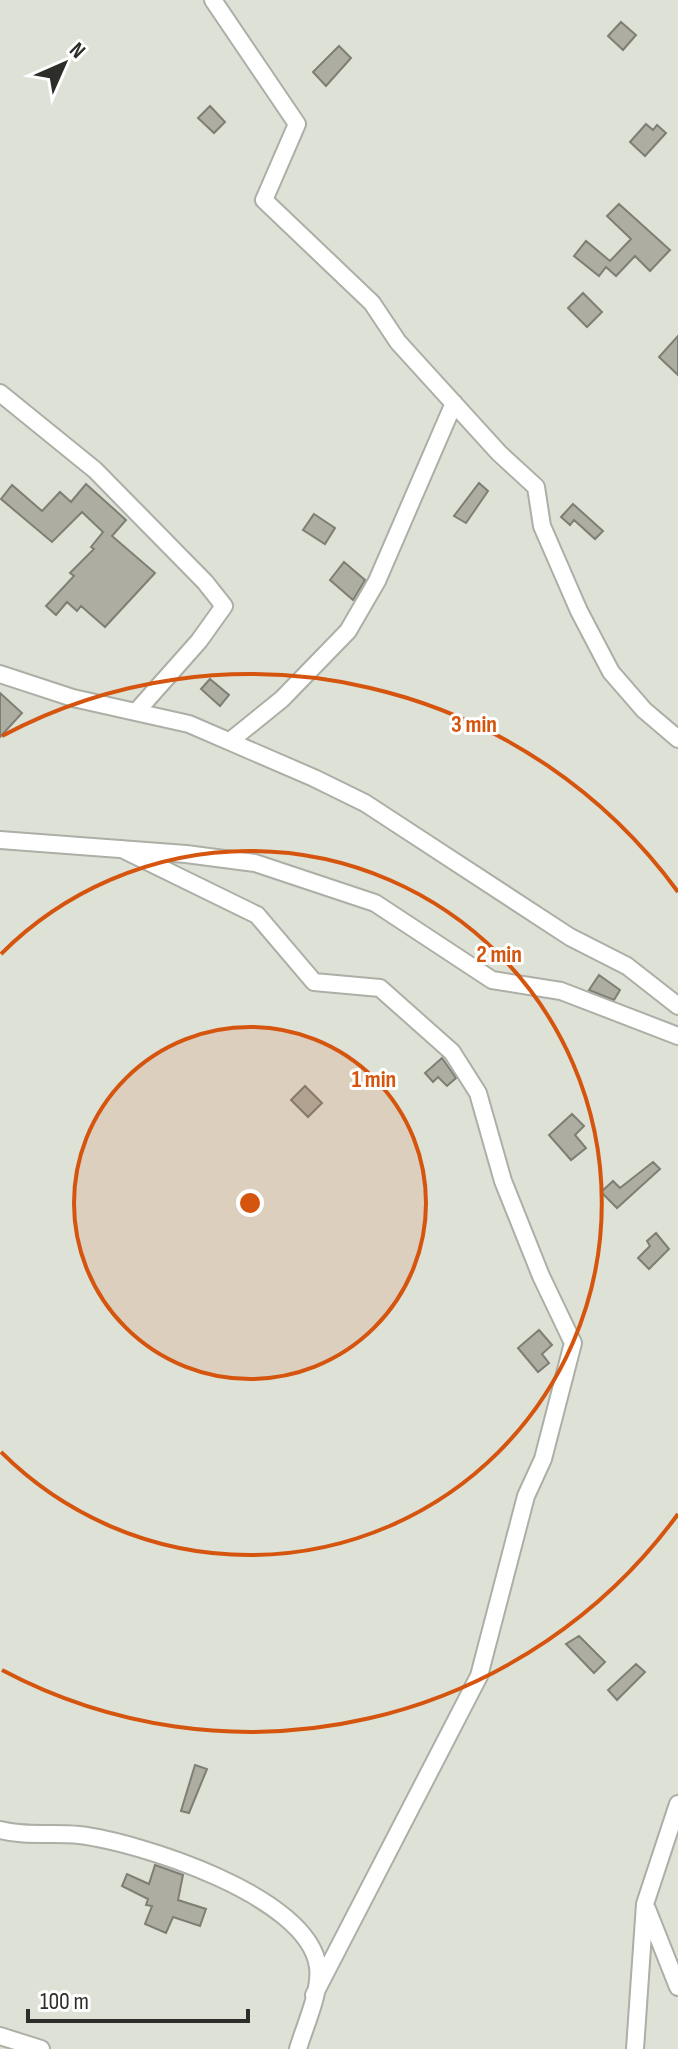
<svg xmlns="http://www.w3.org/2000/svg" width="678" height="2049" font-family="'Sofia Sans Condensed',sans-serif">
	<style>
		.building { fill: #adada2; stroke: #7e7e74; stroke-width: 2 }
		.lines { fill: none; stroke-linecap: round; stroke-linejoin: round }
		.minor-casing { stroke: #abafa5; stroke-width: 20 }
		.minor { stroke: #fff; stroke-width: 16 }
		.ring { fill: none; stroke: #d5550f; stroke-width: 4 }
		.centre { fill: #d5550f; stroke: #fff; stroke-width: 4 }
		.ring-label { font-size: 24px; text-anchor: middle; font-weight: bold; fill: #d5550f; stroke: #fff; stroke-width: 6; stroke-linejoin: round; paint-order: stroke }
	</style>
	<rect width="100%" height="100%" fill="#dde1d6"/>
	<path class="building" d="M621 22 636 35 623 50 608 36Z
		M339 46 351 58 326 86 313 72Z
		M210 106 225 122 214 133 198 118Z
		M646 124 653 130 657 125 666 133 645 156 630 142Z
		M619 204 670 250 650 271 635 256 616 276 606 267 599 276 574 256 586 241 610 261 631 239 607 216Z
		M583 293 602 312 587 327 568 308Z
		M678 336V375L659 357Z
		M479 483 488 491 466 523 454 516Z
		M86 484 126 520 112 536 155 573 105 627 81 606 77 611 67 602 56 615 46 606 74 576 70 573 94 549 91 547 103 532 82 512 52 542 1 499 12 485 42 511 60 492 71 502Z
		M573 504 603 531 595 539 574 520 570 525 561 517Z
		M314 514 335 528 325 544 303 530Z
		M344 562 365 580 353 600 330 580Z
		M210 679 229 695 220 706 201 689Z
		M0 693 22 713 0 737Z
		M599 975 620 990 614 1000 589 990Z
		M442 1058 456 1078 447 1086 438 1077 433 1082 425 1073Z
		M305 1086 322 1103 308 1117 291 1100Z
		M572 1114 584 1126 575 1135 586 1148 571 1160 549 1135Z
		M653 1162 660 1169 617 1208 601 1192 613 1181 620 1188Z
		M656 1233 669 1249 649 1269 638 1258 650 1246 647 1241Z
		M539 1330 552 1345 542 1354 549 1363 538 1372 518 1348Z
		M579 1636 605 1662 594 1673 566 1644Z
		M636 1664 645 1672 617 1700 608 1690Z
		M195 1765 207 1769 189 1813 181 1811Z
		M155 1865 183 1875 178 1900 206 1909 200 1926 173 1917 166 1933 145 1924 152 1906 146 1905 148 1899 122 1886 127 1874 149 1884Z"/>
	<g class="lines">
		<defs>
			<path id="minor" d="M213 0 297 124 264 200 372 303 398 342 499 453 536 487 542 526 579 611 611 672 644 710 678 739
				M0 393 95 470 205 582 224 606 199 641 136 712
				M0 674 73 698 189 724 314 778 365 803 570 937 627 966 678 1006
				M230 741 282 699 348 631 377 581 454 403
				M0 840 186 854 255 863 375 903 492 980 561 991 678 1036
				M122 849 257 915 314 982 380 988 452 1052 478 1093 503 1181 541 1276 573 1343 543 1459 526 1496 479 1676 314 1995
				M0 1830C26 1837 52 1832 79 1835 139 1842 309 1896 318 1967 321 1992 305 2025 298 2049
				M647 1909 678 1987
				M0 2036 41 2049
				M635 2049 645 1904 678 1804"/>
		</defs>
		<use href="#minor" class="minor-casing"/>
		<use href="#minor" class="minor"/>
	</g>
	<circle cx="250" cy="1203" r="176" fill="#d5550f" fill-opacity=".12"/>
	<g class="ring">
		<circle cx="250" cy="1203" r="176"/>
		<path d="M1 954A352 352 0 1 1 1 1452"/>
		<path d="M678 1514A529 529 0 0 1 2 1670M2 736A529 529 0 0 1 678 892"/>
	</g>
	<circle cx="250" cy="1203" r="12" class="centre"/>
	<g class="ring-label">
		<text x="474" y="732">3 min</text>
		<text x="499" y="962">2 min</text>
		<text x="374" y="1087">1 min</text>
	</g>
	<g transform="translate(64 64) rotate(45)" stroke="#ffffff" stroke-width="6" paint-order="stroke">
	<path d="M0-6L14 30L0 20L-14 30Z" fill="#2d2e2a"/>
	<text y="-12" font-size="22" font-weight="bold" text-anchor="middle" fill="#2d2e2a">N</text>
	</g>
	<path d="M28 2009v12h220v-12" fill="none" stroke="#2d2e2a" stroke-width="4"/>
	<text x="40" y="2009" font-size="24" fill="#2d2e2a" stroke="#ffffff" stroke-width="6" paint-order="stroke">100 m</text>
</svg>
